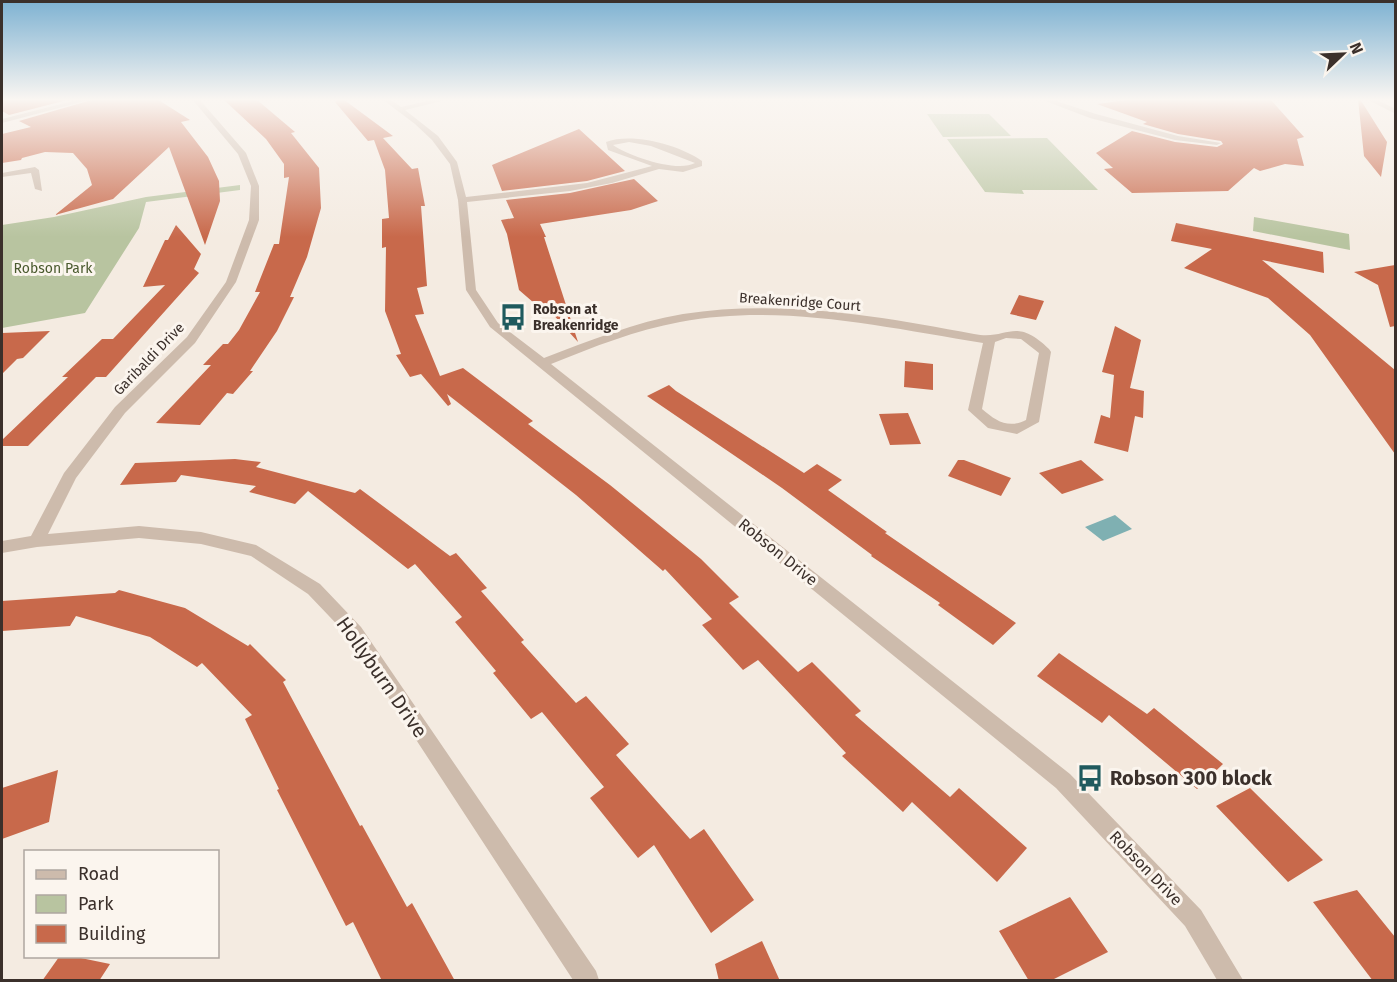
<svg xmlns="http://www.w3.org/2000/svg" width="1397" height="982" font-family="'Fira Sans',sans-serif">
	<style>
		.green { fill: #b8c4a0 }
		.water { fill: #7fb0b2 }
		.building { fill: #c8694b }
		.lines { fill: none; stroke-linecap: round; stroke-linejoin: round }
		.minor { fill: #cdbbac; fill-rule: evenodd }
		.labels { text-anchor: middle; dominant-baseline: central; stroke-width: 6; stroke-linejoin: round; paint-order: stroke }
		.far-park-label { font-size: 14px; fill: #4a5a2e; stroke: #fbf5ee }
		.far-street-label { font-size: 14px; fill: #3b302b; stroke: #fbf5ee }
		.far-poi-label { font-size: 14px; font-weight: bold; fill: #3b302b; stroke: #fbf5ee; text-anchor: start }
		.street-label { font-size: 16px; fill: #3b302b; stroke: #fbf5ee }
		.near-street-label { font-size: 20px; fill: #3b302b; stroke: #fbf5ee }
		.near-poi-label { font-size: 20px; font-weight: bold; fill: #3b302b; stroke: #fbf5ee; text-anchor: start }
	</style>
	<rect width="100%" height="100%" fill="#f4ebe1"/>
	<path class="green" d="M927 114H989L1011 136 943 137Z
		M1047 138 1098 190H1022L1024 194 985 192 947 139Z
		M240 185V190L146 202 139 228 85 313 2 328V225L54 217 146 197Z
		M1254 217 1349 234 1350 250 1253 231Z"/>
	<path class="water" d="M1115 515 1132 529 1103 541 1085 527Z"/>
	<path class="building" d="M2 99H71L9 115 2 111Z
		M95 99H157L190 120 181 122 208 157 219 181 220 201 205 245 169 147 113 199 55 215 92 185 87 169 73 153 45 152 22 158 21 160 2 163V134L31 127 19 121Z
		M223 99H256L295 132 291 133 319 168 321 208 307 257 290 297H294L277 331 250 371H253L233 394 227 393 200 425 156 423 211 365H203L223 344H228L239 330 260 292H255L274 244H279L289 177 284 178V164L266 139Z
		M338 99H343L393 136 383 138 412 169 418 168 425 206H421L427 286 417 288 424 314 415 315 440 376 463 368 533 421 528 424 610 485 701 559 739 597 729 603 798 672 812 662 861 711 855 715 950 797 959 788 1027 848 997 882 912 802 903 812 842 756 846 753 758 660 743 670 702 625 712 619 665 569 663 571 576 495 447 394 451 404 448 406 421 374 410 377 396 355 401 354 385 311 386 247 382 248V219L389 218 385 170 374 140 368 141 335 102Z
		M1134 99H1270L1304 137 1297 139 1304 166 1285 164 1260 171 1254 168 1228 191 1132 193 1104 169 1113 168 1096 153 1132 131 1175 142 1217 147 1223 144 1221 141 1178 134 1143 124 1147 122 1097 104Z
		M1358 99H1360L1387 142 1381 177 1364 156Z
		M579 129 625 171 587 181 502 191 492 165Z
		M634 179 658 201 631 210 540 224 546 237H544L578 342 541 301 534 303 519 290 507 234 501 220 514 218 506 200 570 193Z
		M1176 223 1323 252 1324 273 1262 260 1395 370V454L1310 335 1268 298 1184 268 1212 249 1171 241Z
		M176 225 201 254 194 269 199 273 106 377H96L28 446H2V440L68 377H62L102 339H113L165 285 143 287 165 240H168Z
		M1395 265V326L1390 327 1378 285 1354 272Z
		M1019 295 1044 301 1036 320 1010 314Z
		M1115 326 1141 340 1130 388 1144 391 1143 418 1135 416 1128 452 1094 443 1101 415 1110 418 1114 375 1102 372Z
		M50 331 23 358 17 359 2 374V333Z
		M905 361 933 364V390L904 387Z
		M669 385 676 391 804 473 817 464 842 480 828 490 887 532 885 533 1016 623 993 645 938 605 940 603 871 556 872 555 782 488 647 396Z
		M908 413 921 444 890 445 879 414Z
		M235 459 261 462 256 467 355 493 360 489 450 556 456 553 487 588 481 591 524 640 521 642 576 703 586 696 629 744 616 755 690 839 704 829 754 900 711 933 654 845 638 858 590 798 604 787 542 712 531 719 493 673 496 671 455 622 462 617 415 564 408 569 308 491 295 504 249 492 256 486 181 475 176 482 120 485 135 463Z
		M958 460H964L1011 478 1001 496 948 476Z
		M1081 460 1104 480 1062 494 1039 473Z
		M119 590 185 608 248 646 250 644 286 680 283 682 360 826 362 825 407 907 412 903 455 981H382L353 922 346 926 277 790 279 789 245 719 252 715 202 663 197 667 150 637 76 616 70 626 2 631V601L115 593Z
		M1059 653 1147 714 1154 708 1223 764 1197 789 1109 715 1102 723 1037 676Z
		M58 770 49 822 2 839V788Z
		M1250 788 1323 860 1288 882 1216 806Z
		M1357 890 1395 937V981H1373L1313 902Z
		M1070 897 1108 952 1050 981H1029L999 931Z
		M762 941 780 981H719L715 964Z
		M59 957H76L110 964 99 981H42Z"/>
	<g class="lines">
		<path class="minor" d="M81 99H93L2 123V119Z
			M192 99H199L246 153 259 186V220L236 282 195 343 125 413 76 478 48 534 139 526 201 532 256 545 320 584 361 627 596 971 599 980H573L349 637 308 594 251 556 201 544 139 538 37 547 2 553V541L31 536 64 473 115 407 187 337 226 282 249 220 251 186 238 154Z
			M382 99H390L401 107 436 99H450L405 110 438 136 457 162 466 197 587 183 652 166 608 150 606 142C632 132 680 145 702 161V166L683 172 659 169 612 183 570 191 467 202 476 290 498 323 544 358C589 341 635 322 683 314 779 299 879 316 974 334 1008 341 1014 315 1049 349L1051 352 1039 422 1017 434 988 428 968 410 983 343C883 327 781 303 680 322 636 330 593 347 551 364L1070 774 1201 910 1243 980H1217L1185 926 1056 788 490 327 466 290 458 200 450 164 432 140 415 124ZM629 142 651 146 695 163C677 173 629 156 613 145ZM1006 338 1021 339 1039 353 1026 420C1008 429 996 421 982 409L995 342Z
			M1040 99H1050L1096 114 1178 136 1221 143 1217 145 1175 140 1090 118Z
			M1366 99H1375L1396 109V114Z
			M35 167 39 170 42 191 35 189 31 173 2 177V173Z"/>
	</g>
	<linearGradient id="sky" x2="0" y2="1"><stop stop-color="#7eb2d2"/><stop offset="0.42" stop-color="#faf6f2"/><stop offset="1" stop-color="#faf6f2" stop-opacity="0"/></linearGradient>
	<rect width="1397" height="237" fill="url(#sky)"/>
	<defs>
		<symbol id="bus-bare" viewBox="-9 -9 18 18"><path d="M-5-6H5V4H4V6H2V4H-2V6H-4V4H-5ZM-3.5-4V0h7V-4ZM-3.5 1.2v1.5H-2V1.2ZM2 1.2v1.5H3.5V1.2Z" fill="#1f5a5e" stroke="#fbf5ee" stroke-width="2.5" paint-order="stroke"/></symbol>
	</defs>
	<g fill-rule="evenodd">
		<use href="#bus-bare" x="494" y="298" width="38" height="38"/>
		<use href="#bus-bare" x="1071" y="759" width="38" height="38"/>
	</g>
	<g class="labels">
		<g class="far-park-label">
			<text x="53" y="268">Robson Park</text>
		</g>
		<g class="far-street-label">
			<text transform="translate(800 302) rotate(4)">Breakenridge Court</text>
			<text transform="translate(149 359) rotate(-46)">Garibaldi Drive</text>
		</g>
		<g class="far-poi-label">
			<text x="533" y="309">Robson at<tspan x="533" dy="16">Breakenridge</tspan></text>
		</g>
		<g class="street-label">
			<text transform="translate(778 552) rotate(39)">Robson Drive</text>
			<text transform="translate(1146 868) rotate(46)">Robson Drive</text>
		</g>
		<g class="near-street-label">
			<text transform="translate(382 677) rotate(55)">Hollyburn Drive</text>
		</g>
		<g class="near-poi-label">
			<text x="1110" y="778">Robson 300 block</text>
		</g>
	</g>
	<rect width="1397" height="982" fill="none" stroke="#3b302b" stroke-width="6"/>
	<rect x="24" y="850" width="195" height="108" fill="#fbf5ee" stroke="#aea6a0" stroke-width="1.5"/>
	<rect x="36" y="870" width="30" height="9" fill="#cdbbac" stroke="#aea6a0" stroke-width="1.5"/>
	<text x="78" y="880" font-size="18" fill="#3b302b">Road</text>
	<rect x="36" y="895" width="30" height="18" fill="#b8c4a0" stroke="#aea6a0" stroke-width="1.5"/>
	<text x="78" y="910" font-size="18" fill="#3b302b">Park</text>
	<rect x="36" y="925" width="30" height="18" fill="#c8694b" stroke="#aea6a0" stroke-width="1.5"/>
	<text x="78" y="940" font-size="18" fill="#3b302b">Building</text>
	<g transform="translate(1343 54) rotate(67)" stroke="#fbf5ee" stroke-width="4.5" paint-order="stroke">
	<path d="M0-4.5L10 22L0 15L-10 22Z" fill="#3b302b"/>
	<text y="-9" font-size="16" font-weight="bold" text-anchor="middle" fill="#3b302b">N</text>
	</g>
</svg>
